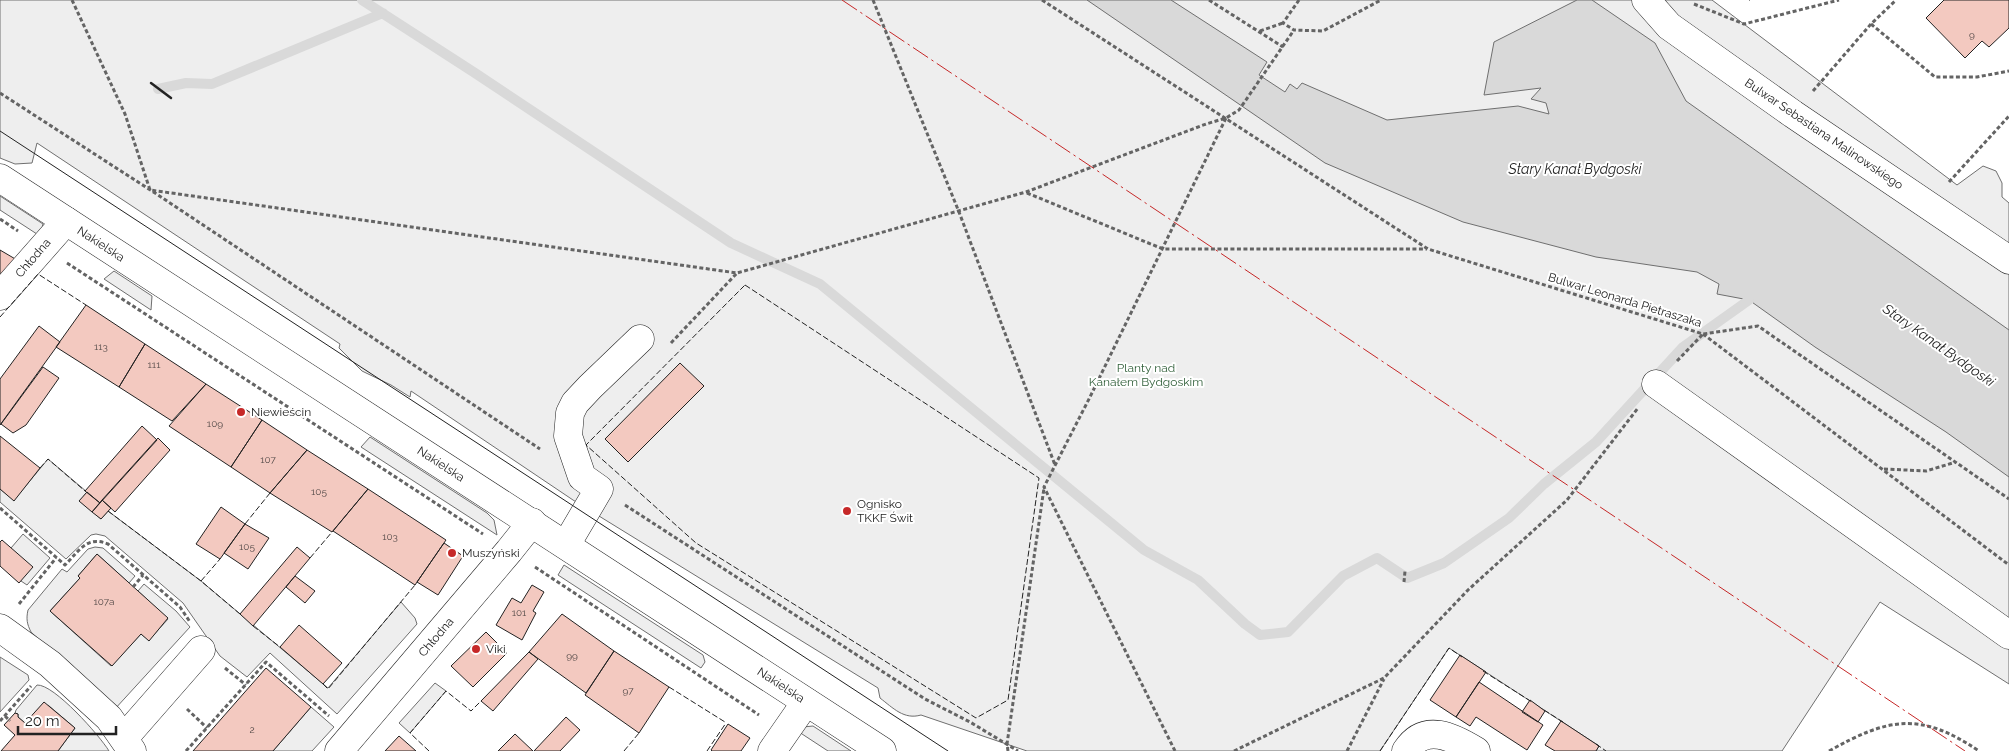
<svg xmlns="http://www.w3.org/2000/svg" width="2009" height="751" font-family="Raleway,sans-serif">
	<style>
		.green { fill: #eee; stroke: #6f6f6f }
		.water { fill: #d9d9d9; stroke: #6f6f6f }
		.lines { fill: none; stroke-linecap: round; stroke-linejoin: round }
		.stream { stroke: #d9d9d9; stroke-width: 10 }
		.building { fill: #f3c9c0; stroke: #222 }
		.minor-casing { stroke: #222; stroke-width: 29 }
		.major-casing { stroke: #222; stroke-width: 29 }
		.path { stroke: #646464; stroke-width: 3; stroke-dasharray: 4 2.5; stroke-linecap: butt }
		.minor { stroke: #fff; stroke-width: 28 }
		.major { stroke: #fff; stroke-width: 28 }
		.tram { stroke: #222; stroke-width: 1 }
		.fence { stroke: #222; stroke-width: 1; stroke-dasharray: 6 2.5; stroke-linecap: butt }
		.wall { stroke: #222; stroke-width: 2.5 }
		.power { stroke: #c62828; stroke-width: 1; stroke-dasharray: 18 4 2.5 4; stroke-linecap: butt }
		.poi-dot { fill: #c62828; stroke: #fff; stroke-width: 2 }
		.labels { text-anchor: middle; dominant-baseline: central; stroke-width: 4; stroke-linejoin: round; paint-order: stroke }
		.number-label { font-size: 10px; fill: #564c4a }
		.street-label { font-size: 12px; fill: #222; stroke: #fff }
		.park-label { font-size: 12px; fill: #2f5e38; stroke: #fff }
		.poi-label { font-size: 12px; fill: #222; stroke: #fff; text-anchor: start }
		.water-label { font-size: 14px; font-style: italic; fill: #222; stroke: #fff }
	</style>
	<rect width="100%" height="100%" fill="#fff"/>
	<path class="green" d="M0 0H1712L1957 185 1983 166 1996 171 2002 183V197L2009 203V684L1880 602 1782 751H1596L1599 746 1449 648 1380 751H1027L921 715C904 720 893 708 880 698L878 688 573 500 411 391 410 397 391 385 362 371 339 348 340 344 37 143 32 163 15 164 0 158Z
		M0 196 43 224 40 236 0 210Z
		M114 271 152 296 151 310 104 279Z
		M370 437 487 513 494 520 497 535 361 447Z
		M48 459 87 492 80 501 101 519 108 511 201 581 328 688 401 602 415 618 417 624 337 714 270 653 247 677 220 656 183 603 105 536 96 534 91 535 66 559 0 502V489L14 500Z
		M23 534 50 558 27 585 21 581 11 548Z
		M95 547 103 548 135 576 129 583 97 554 78 576 80 578 50 611 111 666 141 634 149 640 168 619 138 591 144 584 176 611 190 627 114 710 31 632C27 624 26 619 28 610L62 569 67 572 88 549Z
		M564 565 703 655 705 662 701 668 558 575Z
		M0 657 28 675 29 680 0 712Z
		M435 683 446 691 410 733 399 723Z
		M37 685C54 684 100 736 109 751H58L75 728 48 705 25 723 18 717V714L15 713 16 710Z
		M311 707 334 727 312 751H273Z
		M813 726 851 751H828L799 732 803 727Z"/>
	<path class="water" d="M1087 0H1171L1267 62 1259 75 1285 92 1290 84 1297 89 1302 83 1387 120 1518 106 1549 114 1546 103 1531 99 1541 88 1484 95 1494 42 1577 0H1592L1655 43 1686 101 2009 330V477L1946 432 1815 347 1749 300 1717 294 1719 284 1697 272 1596 257 1463 222 1325 163Z"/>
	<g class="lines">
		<path class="stream" d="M362 0 475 73 731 243 820 284 1144 550 1198 580 1245 624 1260 635 1288 632 1343 576 1377 558 1407 578 1444 563 1509 518 1544 484 1596 442 1683 347 1749 300
			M158 89 186 83 212 84 383 13"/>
	</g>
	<path class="building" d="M1944 0H2009V28L1989 47 1982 41 1965 58 1926 18Z
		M0 250 17 260 0 279Z
		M86 305 145 344 119 387 56 347Z
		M39 326 60 342 0 425V379Z
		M145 344 206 384 172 421 119 387Z
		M680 363 704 386 628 462 605 439Z
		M43 367 59 378 26 425 13 433 1 424Z
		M206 384 262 420 231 467 169 426Z
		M262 420 307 450 270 493 231 467Z
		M142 426 157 440 100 503 85 491Z
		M0 436 40 468 14 501 0 489Z
		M158 438 170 450 115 512 102 500Z
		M307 450 368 489 332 532 270 493Z
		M368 489 446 540 415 585 333 531Z
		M87 492 100 503 92 512 79 501Z
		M102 500 111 508 101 519 92 512Z
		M221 507 245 524 220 559 196 544Z
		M245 524 269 538 248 569 224 553Z
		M2 540 33 567 19 583 0 566V542Z
		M444 543 463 556 438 595 417 582Z
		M297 547 310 558 253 626 240 614Z
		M97 554 168 618 149 641 141 634 112 666 50 611 80 578 78 576Z
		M295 576 315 591 305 603 286 587Z
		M532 585 544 592 533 611 536 613 522 640 496 625 512 598 521 603Z
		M562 614 614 651 586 693 529 652Z
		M299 625 342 663 323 684 280 647Z
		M486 632 507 653 473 687 451 666Z
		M614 651 669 687 639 733 585 695Z
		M529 652 538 659 493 711 481 701Z
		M1460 655 1486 672 1456 717 1430 700Z
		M266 668 311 707 273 751H193Z
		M1479 682 1543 725 1527 750 1476 717 1470 726 1456 717Z
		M1530 700 1545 711 1538 722 1522 712Z
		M44 702 75 728 58 751H1L15 735 4 725 15 713 18 714V717L25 723Z
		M566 717 580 730 560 751H534Z
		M1561 721 1599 746 1596 751H1555L1545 745Z
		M728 724 750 738 741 751H712L711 750Z
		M515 734 533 751H498Z
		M399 736 416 751H385Z"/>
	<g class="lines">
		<defs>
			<path id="minor" d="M1646 0 1669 26 1793 114 2009 260
				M0 296 66 221
				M1656 384 2009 635
				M566 545 599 489 582 477 568 436 570 413 575 403 590 387 640 339
				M0 628 50 664 109 718 132 751
				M124 738 201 650
				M339 751 509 551 532 522
				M772 751 806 702
				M1406 751C1425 722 1453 737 1476 751"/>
			<path id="major" d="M0 178 882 751"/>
		</defs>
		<use href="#minor" class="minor-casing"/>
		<use href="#major" class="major-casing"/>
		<path class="path" d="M72 0 125 114 150 190 737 273 1026 192 1206 124 1226 118 1239 110 1294 30
			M873 0 959 212 1055 465
			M1042 0 1428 249 1703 334 1758 326 2009 499
			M1209 0 1283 47
			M1299 0 1283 23 1294 30 1323 31 1381 0
			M1694 4 1744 24 1839 0
			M1871 24 1935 77H1977L2009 71
			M1260 31 1283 23
			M1813 91 1871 24 1896 0
			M0 93 155 193 540 449
			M1949 182 2009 116
			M1027 193 1163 249H1427
			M0 219 18 231
			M67 263 483 534
			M1703 334 2009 565
			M671 343 737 273
			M1677 361 1703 334
			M1884 469 1926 471 1956 462
			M625 505 925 699 970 722 1018 751
			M0 508 65 565C79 551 87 535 108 544L180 607 190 622
			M535 567 759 715
			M1404 582 1405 571
			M133 587 143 575
			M19 604 56 558
			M225 668 246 685
			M187 709 207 728
			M5 716 10 721
			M0 721 31 686
			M186 751 266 662 329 716
			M1008 751 1007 744 1044 488
			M1175 751 1044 487 1090 397 1226 118
			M1234 751 1384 678 1468 590 1567 500 1638 408
			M1347 751 1384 679
			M1829 751C1888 718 1920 711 1979 751"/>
		<use href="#minor" class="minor"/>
		<use href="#major" class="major"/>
		<path class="tram" d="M0 131 948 751"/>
		<path class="fence" d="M1749 0H1750
			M745 285 1039 478 1008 700 976 718 696 543 586 445Z
			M0 317 38 274 86 305
			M40 468 48 459 85 491
			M108 511 201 581 240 614
			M245 524 270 493
			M310 558 332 532
			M201 581 220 559
			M253 626 280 647
			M1483 671 1532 702
			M323 684 328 689 415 585
			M669 687 725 722
			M1544 710 1563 722
			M1596 744 1606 751
			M429 751 410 733 446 691 471 711 481 701
			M624 751 639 733
			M707 751 726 723
			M1380 751 1449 648 1462 657"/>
		<path class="wall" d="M151 83 171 98"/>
		<path class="power" d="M842 0 1965 751"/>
	</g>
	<g class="poi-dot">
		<circle cx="241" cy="412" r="5"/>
		<circle cx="847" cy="511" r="5"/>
		<circle cx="452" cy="553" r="5"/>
		<circle cx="476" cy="649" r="5"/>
	</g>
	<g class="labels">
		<g class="number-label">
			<text x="1972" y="34">9</text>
			<text x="101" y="346">113</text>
			<text x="154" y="364">111</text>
			<text x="215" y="423">109</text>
			<text x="268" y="459">107</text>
			<text x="319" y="491">105</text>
			<text x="390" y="536">103</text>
			<text x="247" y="546">105</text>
			<text x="104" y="601">107a</text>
			<text x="519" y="612">101</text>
			<text x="572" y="655">99</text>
			<text x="628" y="690">97</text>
			<text x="252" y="729">2</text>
		</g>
		<g class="street-label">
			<text transform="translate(1824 134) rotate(34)">Bulwar Sebastiana Malinowskiego</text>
			<text transform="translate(101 244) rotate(33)">Nakielska</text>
			<text transform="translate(33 258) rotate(-49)">Chłodna</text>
			<text transform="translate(1625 300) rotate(17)">Bulwar Leonarda Pietraszaka</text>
			<text transform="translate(441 464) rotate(33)">Nakielska</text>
			<text transform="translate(436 637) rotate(-50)">Chłodna</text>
			<text transform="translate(781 685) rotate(33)">Nakielska</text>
		</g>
		<g class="park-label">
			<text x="1146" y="368">Planty nad<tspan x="1146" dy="14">Kanałem Bydgoskim</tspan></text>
		</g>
		<g class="poi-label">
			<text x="251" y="412">Niewieścin</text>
			<text x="857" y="504">Ognisko<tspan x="857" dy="14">TKKF Świt</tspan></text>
			<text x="462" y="553">Muszyński</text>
			<text x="486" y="649">Viki</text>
		</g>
		<g class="water-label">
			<text x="1575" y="169">Stary Kanał Bydgoski</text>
			<text transform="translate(1939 345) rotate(35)">Stary Kanał Bydgoski</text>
		</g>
	</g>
	<path d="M18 726v8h98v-8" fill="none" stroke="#222222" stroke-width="2.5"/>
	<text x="25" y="726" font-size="15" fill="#222222" stroke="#ffffff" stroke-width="4" paint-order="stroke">20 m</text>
</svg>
